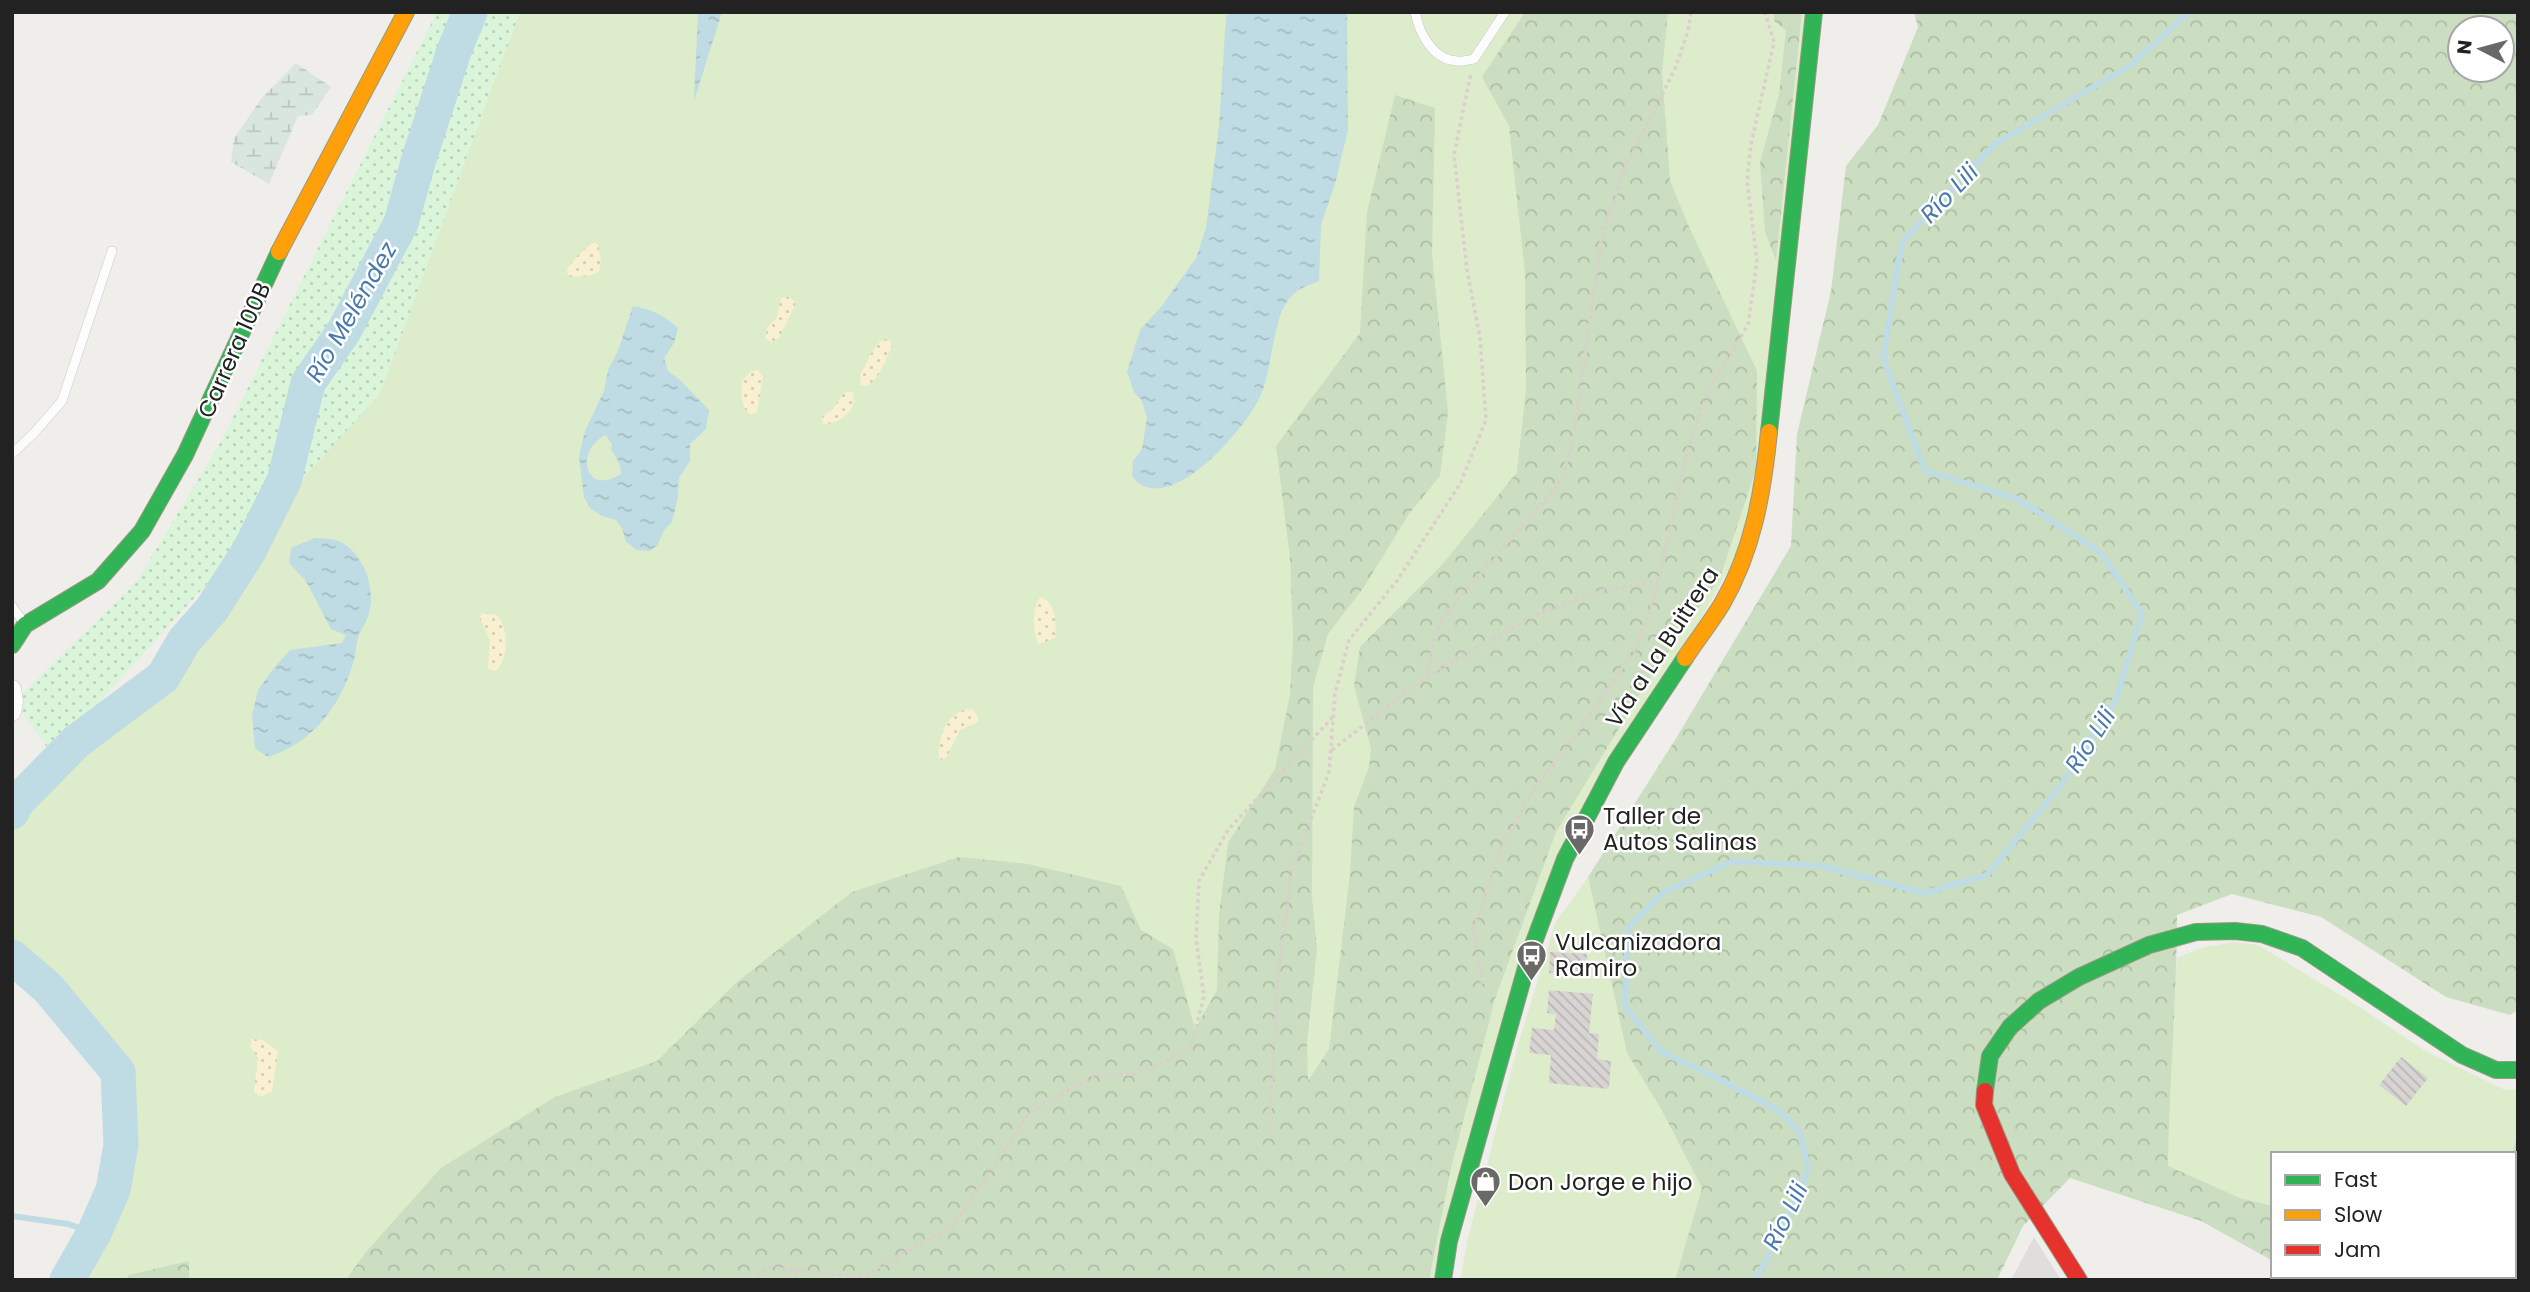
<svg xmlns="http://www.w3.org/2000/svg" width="2530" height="1292" font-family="Poppins,sans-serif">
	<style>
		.residential { fill: #dfdedc }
		.grass { fill: #ddeccb }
		.forest { fill: url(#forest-crowns); fill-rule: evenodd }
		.wetland { fill: url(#wetland-marsh) }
		.sand { fill: url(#sand-dots) }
		.park { fill: url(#park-dots) }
		.water { fill: url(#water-ripples); fill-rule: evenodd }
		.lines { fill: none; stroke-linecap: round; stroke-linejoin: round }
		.stream { stroke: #bfdbe3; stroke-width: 6 }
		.river { stroke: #bfdbe3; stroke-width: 35 }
		.building { fill: url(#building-back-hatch) }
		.lane-casing { stroke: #c9c8c7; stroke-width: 10 }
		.street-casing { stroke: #c9c8c7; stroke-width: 19 }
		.fast-casing { stroke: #999a82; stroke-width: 18 }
		.slow-casing { stroke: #999a82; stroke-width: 18 }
		.jam-casing { stroke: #999a82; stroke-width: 18 }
		.path { stroke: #dccecd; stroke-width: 3.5; stroke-dasharray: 3.5 3.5; stroke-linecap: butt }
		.lane { stroke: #fdfcfc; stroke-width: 9 }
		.street { stroke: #fdfcfc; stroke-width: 18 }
		.fast { stroke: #30b455; stroke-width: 16 }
		.slow { stroke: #ff9f0a; stroke-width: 16 }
		.jam { stroke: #e5322d; stroke-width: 16 }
		.labels { text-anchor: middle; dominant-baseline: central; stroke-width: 5; stroke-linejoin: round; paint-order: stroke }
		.street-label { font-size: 23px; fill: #222; stroke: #fff }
		.poi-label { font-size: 23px; fill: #222; stroke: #fff; text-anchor: start }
		.water-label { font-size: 24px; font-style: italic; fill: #4a7aab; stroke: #fff }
	</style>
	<defs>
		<pattern id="forest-crowns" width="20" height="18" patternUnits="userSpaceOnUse" patternTransform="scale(1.75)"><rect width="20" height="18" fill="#cbdec1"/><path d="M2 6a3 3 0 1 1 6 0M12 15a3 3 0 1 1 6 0" fill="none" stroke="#aebea6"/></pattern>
		<pattern id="wetland-marsh" width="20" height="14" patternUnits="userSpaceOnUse" patternTransform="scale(1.75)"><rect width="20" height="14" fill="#d9e6de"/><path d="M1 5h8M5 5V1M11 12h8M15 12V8" fill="none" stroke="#bac5be"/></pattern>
		<pattern id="sand-dots" width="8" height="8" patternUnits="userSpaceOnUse" patternTransform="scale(1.75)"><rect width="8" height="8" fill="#f8f0d0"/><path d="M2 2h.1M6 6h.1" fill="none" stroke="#d4ceb2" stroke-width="1.8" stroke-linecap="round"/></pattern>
		<pattern id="park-dots" width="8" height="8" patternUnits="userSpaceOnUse" patternTransform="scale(1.75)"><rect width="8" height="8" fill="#daf5da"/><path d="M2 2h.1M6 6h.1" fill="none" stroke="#bbd2bb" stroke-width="1.8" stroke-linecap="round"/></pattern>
		<pattern id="water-ripples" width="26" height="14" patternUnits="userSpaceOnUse" patternTransform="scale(1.75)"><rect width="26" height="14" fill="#bfdbe3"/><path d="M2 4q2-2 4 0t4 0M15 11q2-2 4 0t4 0" fill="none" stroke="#a4bcc2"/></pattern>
		<pattern id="building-back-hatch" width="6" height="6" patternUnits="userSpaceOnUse" patternTransform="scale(1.75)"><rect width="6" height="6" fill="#d7d4d2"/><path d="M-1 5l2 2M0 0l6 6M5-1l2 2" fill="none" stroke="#b8b6b4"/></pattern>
	</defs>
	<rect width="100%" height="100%" fill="#f0eeeb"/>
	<path class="residential" d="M2034 1237 2061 1280H2011Z"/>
	<path class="grass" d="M470 12H1814L1755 523 1565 859 1443 1280H67L94 1233 113 1190 121 1145 118 1072 48 988 12 957V812L15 804 77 741 163 677 184 641 212 609 249 551 284 481Z
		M1588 877 1627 1053 1661 1109 1702 1188 1675 1280H1460L1468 1238 1518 1045 1555 923Z
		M2234 942 2258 945 2358 1006 2424 1050 2505 1090 2518 1089V1131L2512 1154H2273V1206L2240 1198 2168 1167 2169 1103 2177 958 2201 948Z"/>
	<path class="forest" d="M1525 12H1668L1662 72 1670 181 1690 229 1757 371 1756 469 1720 578 1647 682 1556 832 1495 999 1451 1168 1429 1280H346L366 1252 441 1168 555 1097 657 1061 738 981 852 892 959 857 1028 864 1121 886 1141 930 1173 949 1195 1029 1217 990 1219 916 1228 843 1275 769 1290 694 1293 638 1290 558 1276 446 1360 333 1367 212 1395 95 1435 108 1432 254 1448 412 1440 476 1409 514 1364 587 1328 634 1313 687 1312 898 1317 948 1307 1044 1308 1081 1329 1049 1350 874 1354 807 1369 767 1371 749 1354 686 1360 647 1442 565 1517 472 1526 389 1525 273 1509 126 1482 77Z
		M1774 12H1802L1776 261 1765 232 1760 162 1779 94 1786 30 1774 21Z
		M1914 12H2518V1010L2510 1015 2446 997 2321 917 2232 894 2177 915C2177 999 2169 1082 2168 1166L2240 1198 2273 1206V1261L2201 1221 2070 1178 2023 1226 1997 1280H1675L1702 1188 1661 1109 1627 1053 1588 877 1675 740 1791 546 1797 434 1831 291 1846 166 1878 125 1918 27ZM2460 28H2502V70H2460Z
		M2518 1131V1280H2306L2300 1276H2514V1154H2512Z
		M189 1261V1280H125L129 1275Z"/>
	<path class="wetland" d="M296 63 331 87 312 115 298 116 269 184 231 162 234 138 261 99Z"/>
	<path class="sand" d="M593 242 598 244 601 261 599 272 588 276 568 277 567 269 577 256Z
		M790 297 796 303 779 338 771 342 765 338 767 328 777 317 781 298Z
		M885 339 890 341 892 346C885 360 882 376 867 386L861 385 860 374C870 362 869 347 885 339Z
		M758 370 763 377 757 412 751 415C740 407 741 393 742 381L751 371Z
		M847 392H853C859 409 840 424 823 424L822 417 834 408 842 395Z
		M1040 597C1056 601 1057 624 1055 638L1039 644C1032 632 1032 609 1040 597Z
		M483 613 497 615C509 628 509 658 496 671L488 669 490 640 479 617Z
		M967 709 974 710 978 717V722L960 730 946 758 939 760C938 738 944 715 967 709Z
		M252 1039 263 1040 278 1051 272 1091 263 1096 256 1095 254 1091 258 1058 250 1047Z"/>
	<path class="park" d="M437 12H520L380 394 52 754 14 702 137 581 220 443Z"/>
	<path class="water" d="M698 12H722L694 101Z
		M1230 12H1347L1348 130 1335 184 1321 225 1319 281C1303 287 1294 290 1285 305 1274 322 1271 370 1262 392 1250 425 1166 523 1132 476L1133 461 1142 449 1147 418 1142 401 1134 392 1127 372 1140 330 1161 307 1196 258 1206 228 1219 126 1226 17Z
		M633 306C652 310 665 315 678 328L674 343 664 358 668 371 679 379 709 410 706 429 690 444V461L679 478 678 497 672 522 664 530 657 546 649 551 637 550 626 542 622 528 616 520 602 516 590 508 584 497 579 456 585 431 604 391 608 370 618 351ZM606 435 612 444 611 449 620 465 621 474C583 498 575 448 606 435Z
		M315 538C321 539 330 538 336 540 361 549 375 584 370 608 369 619 361 628 358 638 356 645 356 653 354 660 342 704 313 743 268 757L255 748 252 716 258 690 274 668 290 650 342 643 346 635 331 629 306 581 289 563 291 548Z"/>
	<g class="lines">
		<path class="stream" d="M12 1216 68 1224 94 1233
			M1755 1280 1778 1239 1808 1169 1800 1133 1781 1112 1717 1078 1660 1051 1625 1006 1628 928 1664 892 1733 861 1822 866 1925 893 1987 875 2063 782 2116 699 2142 613 2100 552 2018 499 1925 471 1883 358 1902 242 1995 144 2131 65 2189 12"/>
		<path class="river" d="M12 812 15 804 77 741 163 677 184 641 212 609 249 551 284 481 308 383 344 331 401 223 418 162 454 51 470 12
			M12 957 48 988 118 1072 121 1145 113 1190 94 1233 67 1280"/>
	</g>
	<path class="building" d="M1550 952 1587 954 1586 975 1549 973Z
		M1549 990 1593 994 1589 1033 1599 1034 1597 1059 1611 1061 1609 1089 1549 1083 1551 1055 1529 1053 1532 1028 1554 1030 1556 1014 1547 1013Z
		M2401 1057 2428 1078 2406 1106 2379 1085Z"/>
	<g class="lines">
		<defs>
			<path id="lane" d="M1415 12C1419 33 1433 60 1457 61 1462 62 1468 60 1474 59L1505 12
				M12 454 34 433 62 401 112 251
				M12 606 24 623"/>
			<path id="street" d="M12 689 14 702 12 712"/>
			<path id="fast" d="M1769 432 1814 12
				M12 645 25 625 98 581 142 531 185 455 279 252
				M1985 1091 1990 1056 2010 1027 2039 1001 2079 977 2149 945 2196 932 2235 931 2262 934 2302 948 2462 1055 2496 1070H2518
				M1443 1280 1449 1241 1531 950 1565 859 1616 762 1685 658"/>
			<path id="slow" d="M279 252 406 12
				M1685 658C1697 640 1711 622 1722 604 1753 551 1763 492 1769 432"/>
			<path id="jam" d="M1985 1091 1984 1105 2012 1174 2079 1280"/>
		</defs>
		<use href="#lane" class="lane-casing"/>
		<use href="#street" class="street-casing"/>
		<use href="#fast" class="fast-casing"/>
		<use href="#slow" class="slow-casing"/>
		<use href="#jam" class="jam-casing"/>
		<path class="path" d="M1427 676 1435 634 1447 612 1557 487 1572 448 1601 241 1625 168 1675 69 1688 31 1691 12
			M1332 750 1427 676 1535 615 1604 590 1658 582
			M1483 984 1473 930 1502 846 1533 791 1592 713 1637 646 1655 595 1688 448 1709 389 1748 325 1757 261 1747 181 1751 144 1774 42 1765 12
			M1269 1130 1277 989 1291 873 1329 772 1335 694 1349 640 1396 582 1460 484 1486 420 1480 338 1467 270 1454 155 1471 73
			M752 1280 769 1267 861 1277 953 1226 1030 1112 1095 1076 1133 1074 1164 1062 1191 1046 1204 996 1196 939 1199 881 1228 830 1332 718
			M789 1280 799 1270"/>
		<use href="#lane" class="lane"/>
		<use href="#street" class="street"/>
		<use href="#fast" class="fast"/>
		<use href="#slow" class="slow"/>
		<use href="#jam" class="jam"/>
	</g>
	<defs>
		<symbol id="bus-pin" viewBox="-11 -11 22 30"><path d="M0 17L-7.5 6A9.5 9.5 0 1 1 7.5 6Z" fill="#6a6968" stroke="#fff"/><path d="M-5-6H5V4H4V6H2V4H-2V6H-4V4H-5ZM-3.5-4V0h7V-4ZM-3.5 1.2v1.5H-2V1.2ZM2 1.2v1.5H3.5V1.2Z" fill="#fff"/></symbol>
		<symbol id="shop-pin" viewBox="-11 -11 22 30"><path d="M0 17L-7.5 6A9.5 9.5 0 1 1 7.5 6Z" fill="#6a6968" stroke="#fff"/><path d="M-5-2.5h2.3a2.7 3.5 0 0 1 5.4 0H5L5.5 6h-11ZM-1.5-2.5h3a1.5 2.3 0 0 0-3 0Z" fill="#fff"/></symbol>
	</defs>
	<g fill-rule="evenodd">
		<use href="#bus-pin" x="1562" y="812" width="35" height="47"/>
		<use href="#bus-pin" x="1514" y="938" width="35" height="47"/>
		<use href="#shop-pin" x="1468" y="1164" width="35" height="47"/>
	</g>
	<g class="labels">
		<g class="street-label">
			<text transform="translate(234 350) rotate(-66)">Carrera 100B</text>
			<text transform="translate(1662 647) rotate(-57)">Vía a La Buitrera</text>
		</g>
		<g class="poi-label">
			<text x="1603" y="816">Taller de<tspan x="1603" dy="26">Autos Salinas</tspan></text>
			<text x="1555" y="942">Vulcanizadora<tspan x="1555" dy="26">Ramiro</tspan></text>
			<text x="1508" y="1182">Don Jorge e hijo</text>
		</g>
		<g class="water-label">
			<text transform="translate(1949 193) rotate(-46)">Río Lili</text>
			<text transform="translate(351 312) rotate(-60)">Río Meléndez</text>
			<text transform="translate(2090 740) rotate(-57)">Río Lili</text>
			<text transform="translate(1785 1216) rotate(-64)">Río Lili</text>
		</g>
	</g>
	<rect width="2530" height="1292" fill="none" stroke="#222222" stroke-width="28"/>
	<rect x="2271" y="1152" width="245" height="126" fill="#ffffff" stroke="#a7a7a7" stroke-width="2"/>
	<rect x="2285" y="1175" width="35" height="10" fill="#30b455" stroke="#a7a7a7" stroke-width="2"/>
	<text x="2334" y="1187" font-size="21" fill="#222222">Fast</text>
	<rect x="2285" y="1210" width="35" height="10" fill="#ff9f0a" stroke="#a7a7a7" stroke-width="2"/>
	<text x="2334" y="1222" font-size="21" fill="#222222">Slow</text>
	<rect x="2285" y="1245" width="35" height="10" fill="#e5322d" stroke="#a7a7a7" stroke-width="2"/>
	<text x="2334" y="1257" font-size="21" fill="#222222">Jam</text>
	<g transform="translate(2481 49) rotate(276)"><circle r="33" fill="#ffffff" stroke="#a7a7a7" stroke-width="2"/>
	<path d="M0-5L12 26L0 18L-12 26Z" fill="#6a6968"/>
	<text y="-10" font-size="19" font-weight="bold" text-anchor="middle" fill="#222222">N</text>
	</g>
</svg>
